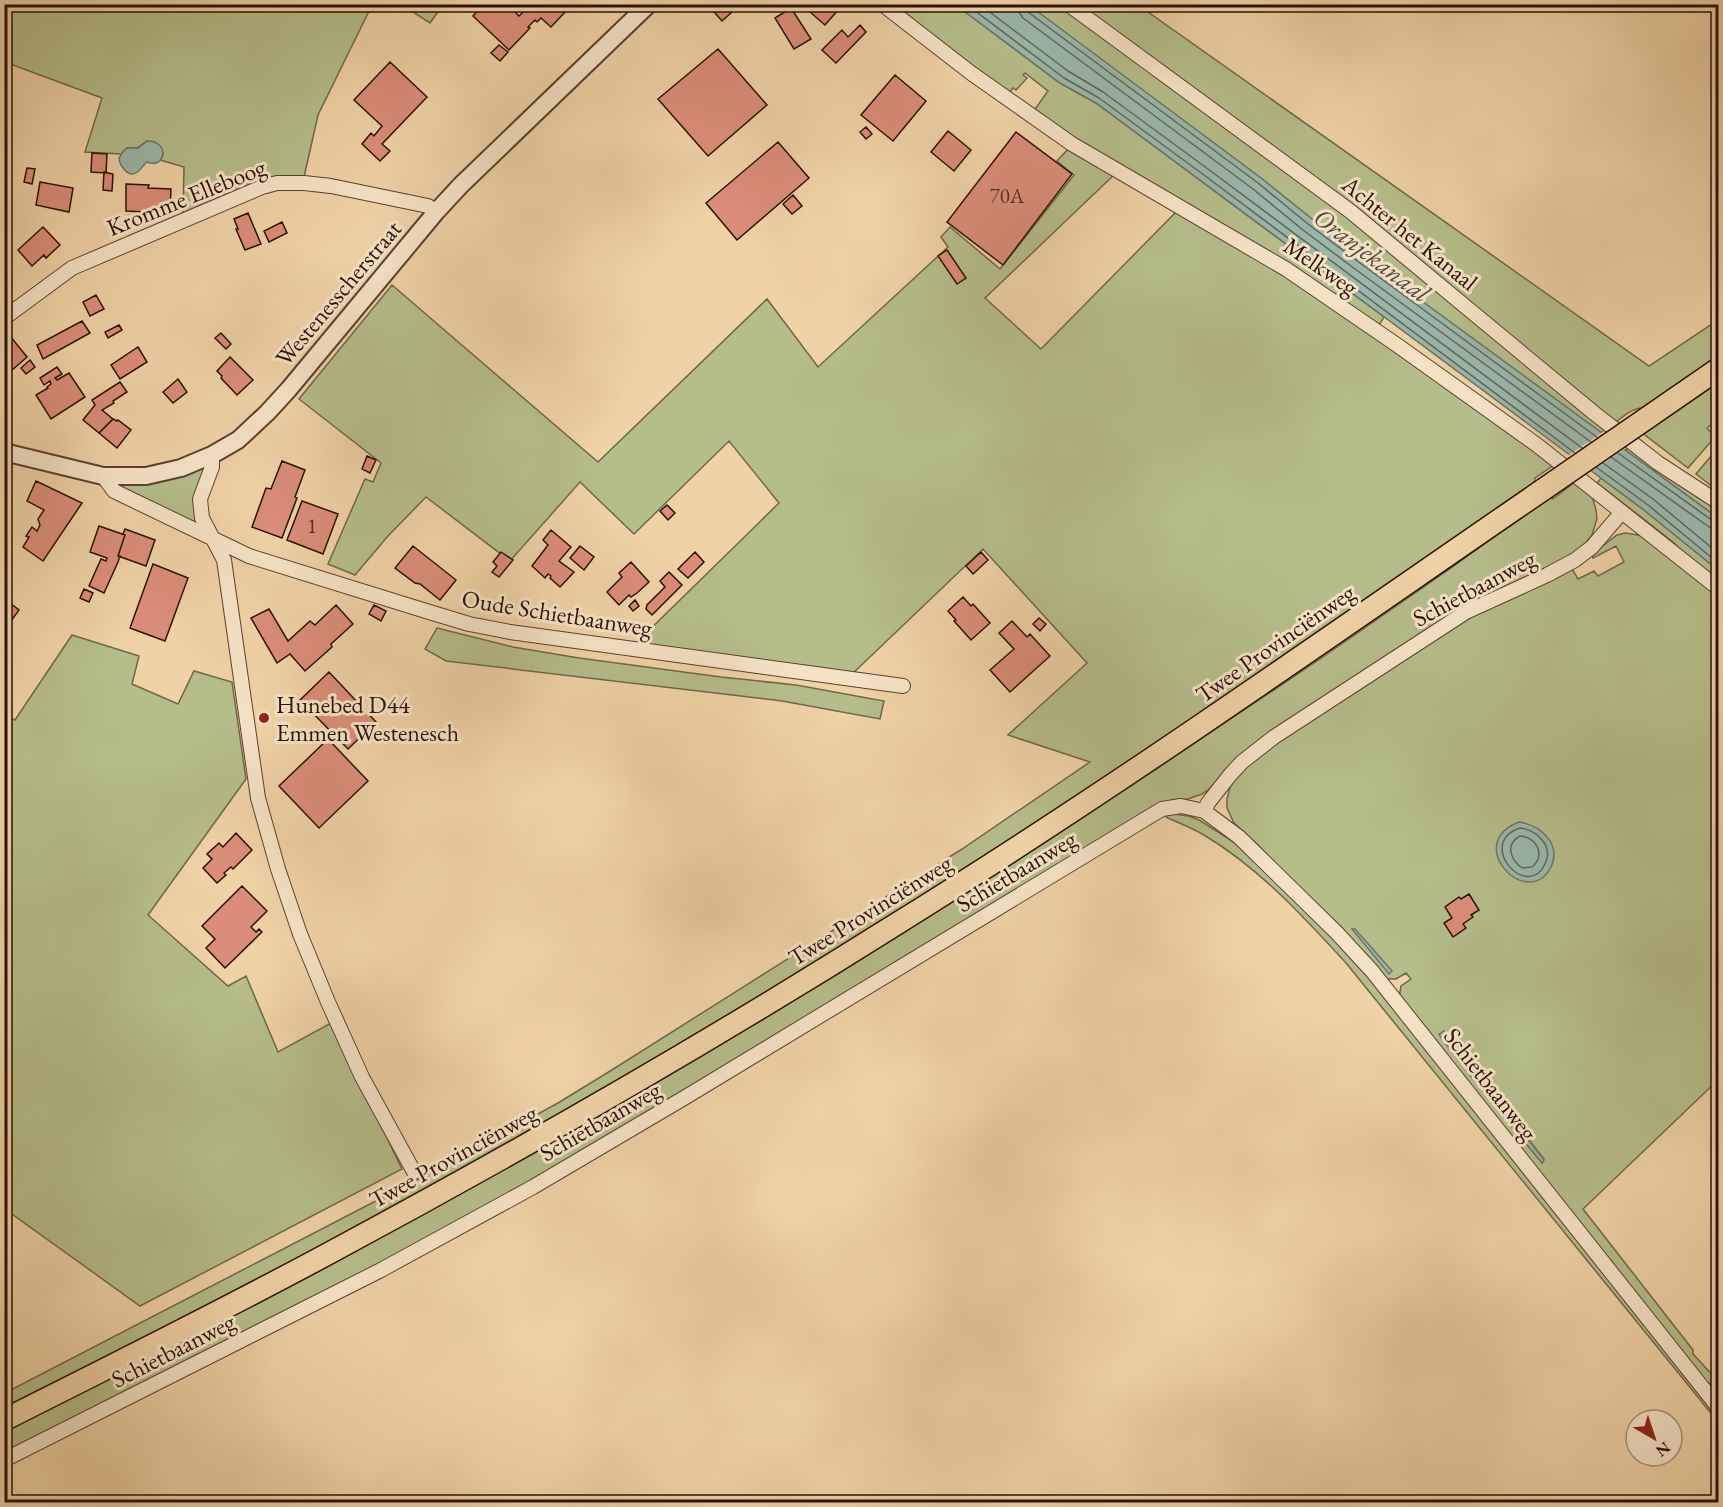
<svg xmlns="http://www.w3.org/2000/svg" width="1723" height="1507" font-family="'EB Garamond',serif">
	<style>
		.green { fill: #b5bd8a; stroke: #706648; stroke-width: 1.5; fill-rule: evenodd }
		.water { fill: #9ab7aa; stroke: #6d7468; stroke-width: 1.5 }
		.pier { fill: #efd2a6 }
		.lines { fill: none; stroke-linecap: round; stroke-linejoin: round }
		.shore { stroke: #626458; stroke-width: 1.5 }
		.building { fill: #db8d79; stroke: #2a1006; stroke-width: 1.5 }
		.minor-casing { stroke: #5b402e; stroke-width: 16 }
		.tertiary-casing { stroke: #5b402e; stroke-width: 20 }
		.primary-casing { stroke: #2a1006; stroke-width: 24 }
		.minor { stroke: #f5e2c5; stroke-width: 14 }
		.tertiary { stroke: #f5e2c5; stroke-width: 16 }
		.primary { stroke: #efd2a6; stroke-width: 21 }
		.primary-bridge-casing { stroke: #2a1006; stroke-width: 24; stroke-linecap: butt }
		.primary-bridge { stroke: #efd2a6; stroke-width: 21 }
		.poi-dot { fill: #8f2418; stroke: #f5e2c5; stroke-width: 2 }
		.labels { text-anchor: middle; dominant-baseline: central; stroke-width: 6; stroke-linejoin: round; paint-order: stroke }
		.number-label { font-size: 21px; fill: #562f23 }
		.street-label { font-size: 24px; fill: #2a1006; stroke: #f5e2c5 }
		.poi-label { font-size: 24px; fill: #2a1006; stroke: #f5e2c5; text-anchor: start }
		.water-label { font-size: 26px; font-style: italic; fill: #514a3f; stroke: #f5e2c5 }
	</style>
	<rect width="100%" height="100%" fill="#efd2a6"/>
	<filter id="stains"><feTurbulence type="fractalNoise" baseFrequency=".00333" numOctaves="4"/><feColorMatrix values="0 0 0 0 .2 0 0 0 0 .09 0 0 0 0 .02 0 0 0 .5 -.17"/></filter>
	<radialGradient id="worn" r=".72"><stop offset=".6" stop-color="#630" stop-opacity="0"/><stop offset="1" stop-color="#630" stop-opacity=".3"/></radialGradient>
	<path class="green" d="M4 5H372L318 115 304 177 267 180 183 213 184 167 160 160 163 153 147 141 137 148H127L121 154 85 152 102 98 5 62Z
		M402 5H443L430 23Z
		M891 5H956L1060 83 1096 103 1384 317 1378 327 1033 112 1048 91 1025 73 1023 75 1027 78 1016 90 1013 88 1008 94Z
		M1028 5H1063L1333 204 1514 352 1574 406 1607 431 1600 432 1363 258 1312 219 1261 178Z
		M1077 5H1138L1649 366 1718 320V359L1647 408C1635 406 1625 415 1616 422Z
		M1070 147 1115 174 985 298 1041 349 1177 211 1260 257 1371 333 1554 465 1535 478 1534 486 1204 711 980 861 868 933 538 1129 285 1267 5 1410V1393L424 1176 558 1103 607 1073 962 849 1090 762 1008 735 1087 663 983 549 850 676 633 646 779 503 729 441 634 534 580 482 510 561 426 497 388 536 355 575 328 564 365 479 373 482 381 463 299 399 392 285 598 462 767 299 818 367 948 247 941 237 950 227 1000 269 1074 175 1057 161Z
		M1718 379V419L1707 428 1715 437 1688 468 1641 432Z
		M1630 447 1718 507V518L1625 450Z
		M1718 448V491L1696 474Z
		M203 468 205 471 197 522 194 524 119 488 117 484 192 472Z
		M1601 478 1644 510 1718 570V583L1691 560 1673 542 1597 483Z
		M1575 482 1592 496 1596 510 1597 519 1592 535 1580 550 1500 593 1237 760 1207 791 1202 794 1188 799 1165 802 929 948 538 1177 316 1298 5 1456V1429L672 1071 852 965 1153 771 1320 659 1454 566 1548 497 1553 499Z
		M1625 533 1638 535 1644 537 1689 570 1718 595V1080L1583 1209 1693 1350V1354L1718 1381V1386L1716 1383 1713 1386 1710 1383 1706 1386 1399 998 1401 986 1411 979 1406 973 1396 979H1383L1335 925 1259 846 1234 823 1227 808V799L1230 787 1239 773 1258 755 1418 648 1480 611 1557 578 1572 569 1578 579 1594 571 1598 576 1624 562 1616 546 1593 558 1591 555 1617 535ZM1499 1102 1544 1159 1542 1163 1495 1106Z
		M437 628 513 647 579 658 721 677 796 685 884 701 880 719 782 701 446 661 425 649Z
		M72 635 139 656 132 684 178 704 194 671 232 682 246 779 148 915 228 986 246 976 278 1052 331 1023 402 1169 140 1306 5 1209V715L15 720Z
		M1173 814 1189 816 1199 820 1242 847 1372 976 1718 1411V1422L1346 963C1303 916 1259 868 1204 835 1192 828 1179 823 1166 817L1167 815Z"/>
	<path class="water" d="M956 5H1028L1049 20 1261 178 1312 219 1363 258 1718 518V570L1644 510 1200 180 1096 103 1060 83Z
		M147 141C170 140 166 170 147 162 142 166 139 174 132 174 127 174 120 166 119 160 119 155 124 151 127 148H138Z
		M1519 822C1540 825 1562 844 1551 867 1528 912 1462 844 1519 822Z
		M1352 929H1355L1392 971 1389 974Z
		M1444 1031 1487 1088 1485 1090 1474 1080 1442 1039 1439 1034Z
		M1499 1102 1544 1160 1542 1163 1495 1106Z"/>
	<path class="pier" d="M1604 431 1626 448 1589 473 1566 457Z"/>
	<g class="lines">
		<path class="shore" d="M966 4 1064 78 1099 98 1204 175 1575 453
			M979 4 1068 71 1103 92 1208 169 1582 448
			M1017 4 1019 12 1023 18 1253 189 1303 230 1355 269 1591 442
			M1025 4 1028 12 1258 183 1308 224 1360 263 1598 438
			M1618 453 1713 521 1718 522
			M1611 457 1709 527 1718 530
			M1603 463 1653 499 1718 553
			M1596 467 1648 505 1718 563
			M1520 828C1537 830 1554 846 1545 864 1527 902 1475 843 1520 828Z
			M1520 836C1537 837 1546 856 1532 867L1522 868C1510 859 1505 844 1520 836Z"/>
	</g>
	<path class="building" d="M479 4H507L519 16 524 11 517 4H564L568 9 551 27 541 18 537 22 535 20 528 27 530 28 509 50 473 16 480 8 478 6Z
		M707 4H741L722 21Z
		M834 4 839 9 825 25 802 5Z
		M791 8 811 39 794 49 775 18Z
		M860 25 866 32 836 63 822 50 842 30 848 37Z
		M499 45 508 52 500 61 491 53Z
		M718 49 767 105 708 156 658 99Z
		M390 62 427 97 382 144 390 151 380 161 362 144 371 133 374 136 382 126 354 100Z
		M895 75 926 101 893 141 861 115Z
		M866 127 872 134 866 139 860 132Z
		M948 131 971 150 954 171 931 152Z
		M1016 132 1072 174 1003 265 947 222Z
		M778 142 809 178 737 240 706 203Z
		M92 153 107 154 106 173 91 172Z
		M27 168 35 169 32 184 24 182Z
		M104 172 113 174 112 191 103 190Z
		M40 182 73 188 69 212 36 205Z
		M126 184 149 185 148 188 171 189 170 210 146 209 145 212 126 211Z
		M793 195 802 206 792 214 783 204Z
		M248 213 261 244 245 250 236 229H238L234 219Z
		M282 222 287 233 269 242 264 231Z
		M43 227 60 245 46 258 44 255 32 266 18 250Z
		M947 250 966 278 957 284 938 256Z
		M96 295 104 309 90 316 83 302Z
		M82 321 90 333 43 359 37 345Z
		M119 325 122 330 108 338 105 332Z
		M221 333 231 344 226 349 215 338Z
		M10 336 27 357 4 377V341Z
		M138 347 147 362 120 379 111 365Z
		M230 357 253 380 237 395 221 378 222 376 217 371Z
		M30 360 35 367 26 374 21 368Z
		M57 367 62 374 55 378 57 380 69 373 85 397 51 419 36 395 48 388 47 387 51 384 50 381 44 385 40 378Z
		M178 379 187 392 173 403 163 392Z
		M120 382 127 392 113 401 114 403 102 410 113 419 99 433 83 420 95 405 92 400Z
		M113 419 117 421 118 420 131 430 117 448 99 433Z
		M367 456 376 460 370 473 362 469Z
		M282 461 305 470 295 497 297 498 282 538 252 527 266 488 271 489Z
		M36 481 82 503 43 561 23 547 29 537 26 536 32 527 37 531 40 525 38 519 44 510 27 501Z
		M302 501 338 514 323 554 287 540Z
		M667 505 675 513 668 520 660 511Z
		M99 526 125 535 118 556H120L118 562 104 593 89 586 101 559 106 561 107 558 90 552Z
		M125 529 155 540 146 566 118 556 125 535 123 534Z
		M551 530 571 547 559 561 574 572 560 587 550 578 551 576 548 574 545 578 532 566 548 545 543 540Z
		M413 546 456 580 440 600 420 584 415 583 395 568Z
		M580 546 594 557 584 570 570 558Z
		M501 552 513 560 499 577 492 572 497 566 493 562Z
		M695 552 704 562 688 578 678 569Z
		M981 552 988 560 973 574 966 566Z
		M631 562 649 582 637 593 631 597 629 595 619 605 607 592 622 577 619 573Z
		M153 564 188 578 165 641 130 628Z
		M669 572 682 585 652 615 646 609 647 605 665 587 660 581Z
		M84 589 93 593 89 602 80 598Z
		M963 597 971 606 973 604 990 623 971 640 954 621 956 620 948 611Z
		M635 600 639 606 633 611 629 606Z
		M10 603 19 610 9 624 4 620V611Z
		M336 605 353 624 331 644 332 647 305 671 290 654 277 663 251 618 269 609 288 641 310 621 315 625Z
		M374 605 386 611 381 621 369 614Z
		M1039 618 1046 624 1040 631 1033 624Z
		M1012 621 1027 637 1030 634 1050 656 1010 692 990 670 1014 649 999 633Z
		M329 672 376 722 348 749 300 700Z
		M328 739 368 781 319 828 279 786Z
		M236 833 252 850 233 869 231 867 224 873 226 875 217 883 203 868 212 859 207 854 219 843 223 847Z
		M242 886 267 911 251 927 256 932 259 929 262 932 225 968 206 948 215 939 202 926Z
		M1469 894 1479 910 1471 915 1473 917 1463 924 1466 928 1453 937 1444 923 1452 918 1445 907 1459 897 1461 899Z"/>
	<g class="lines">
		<defs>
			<path id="minor" d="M882 4 971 73 1072 144 1286 269 1397 345 1537 445 1718 588
				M1068 4 1350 211 1594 413 1658 463 1718 502
				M4 318 72 268 262 187 277 183H304L331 186 428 206 436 212
				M212 455V467L200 499 201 509 202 518 224 560 258 798 278 869 300 934 328 1002 362 1077 414 1172
				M103 476 114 491 249 556 426 611 469 624 510 632 903 686
				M1204 811 1208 803 1230 775 1242 762 1274 737 1466 612 1547 575 1575 560 1592 547 1622 512
				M4 1460 381 1270 533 1187 684 1098 1162 809 1181 806 1204 811 1239 837 1337 933 1372 971 1718 1407"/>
			<path id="tertiary" d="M4 452 103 476H146L181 468 212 455 238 440 267 413 289 389 436 212 461 185 649 4"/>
			<path id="primary" d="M1647 418 1718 369
				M4 1420C115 1364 226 1309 335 1250 523 1149 709 1042 890 928 1113 790 1327 638 1544 489"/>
		</defs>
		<use href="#minor" class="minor-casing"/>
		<use href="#tertiary" class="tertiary-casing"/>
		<use href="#primary" class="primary-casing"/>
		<use href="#minor" class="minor"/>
		<use href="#tertiary" class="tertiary"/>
		<use href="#primary" class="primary"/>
		<defs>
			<path id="primary-bridge" d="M1544 489 1647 418"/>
		</defs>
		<use href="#primary-bridge" class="primary-bridge-casing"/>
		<use href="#primary-bridge" class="primary-bridge"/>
	</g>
	<circle class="poi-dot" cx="264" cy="718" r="6"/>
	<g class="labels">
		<g class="number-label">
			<text x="1007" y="195">70A</text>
			<text x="312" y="525">1</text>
		</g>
		<g class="street-label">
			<text transform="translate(186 197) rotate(-22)">Kromme Elleboog</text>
			<text transform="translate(1410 233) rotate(39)">Achter het Kanaal</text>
			<text transform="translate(1321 266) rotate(34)">Melkweg</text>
			<text transform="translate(338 293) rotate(-50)">Westenesscherstraat</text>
			<text transform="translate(1474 588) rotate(-28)">Schietbaanweg</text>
			<text transform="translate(557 613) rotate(9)">Oude Schietbaanweg</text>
			<text transform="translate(1275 643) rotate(-35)">Twee Provinciënweg</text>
			<text transform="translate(1016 871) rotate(-31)">Schietbaanweg</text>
			<text transform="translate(870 910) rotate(-32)">Twee Provinciënweg</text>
			<text transform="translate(1491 1084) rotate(52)">Schietbaanweg</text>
			<text transform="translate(600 1121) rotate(-30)">Schietbaanweg</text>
			<text transform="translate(453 1156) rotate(-29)">Twee Provinciënweg</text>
			<text transform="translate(173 1350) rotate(-27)">Schietbaanweg</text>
		</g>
		<g class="poi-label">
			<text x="276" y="704">Hunebed D44<tspan x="276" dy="28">Emmen Westenesch</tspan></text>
		</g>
		<g class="water-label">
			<text transform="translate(1372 255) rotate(37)">Oranjekanaal</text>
		</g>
	</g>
	<rect width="1723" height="1507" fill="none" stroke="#efd2a6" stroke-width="24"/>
	<rect x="6" y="6" width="1711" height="1495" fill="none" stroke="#2a1006" stroke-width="3"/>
	<rect x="12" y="12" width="1699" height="1483" fill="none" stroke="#2a1006" stroke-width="1.5"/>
	<g transform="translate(1654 1438) rotate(141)"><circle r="28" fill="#f5e2c5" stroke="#a48e79" stroke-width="1.5"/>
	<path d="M0-4.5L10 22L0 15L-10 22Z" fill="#8f2418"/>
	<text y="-9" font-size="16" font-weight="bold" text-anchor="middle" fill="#2a1006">N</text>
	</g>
	<rect width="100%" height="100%" filter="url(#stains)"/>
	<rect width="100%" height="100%" fill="url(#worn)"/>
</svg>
